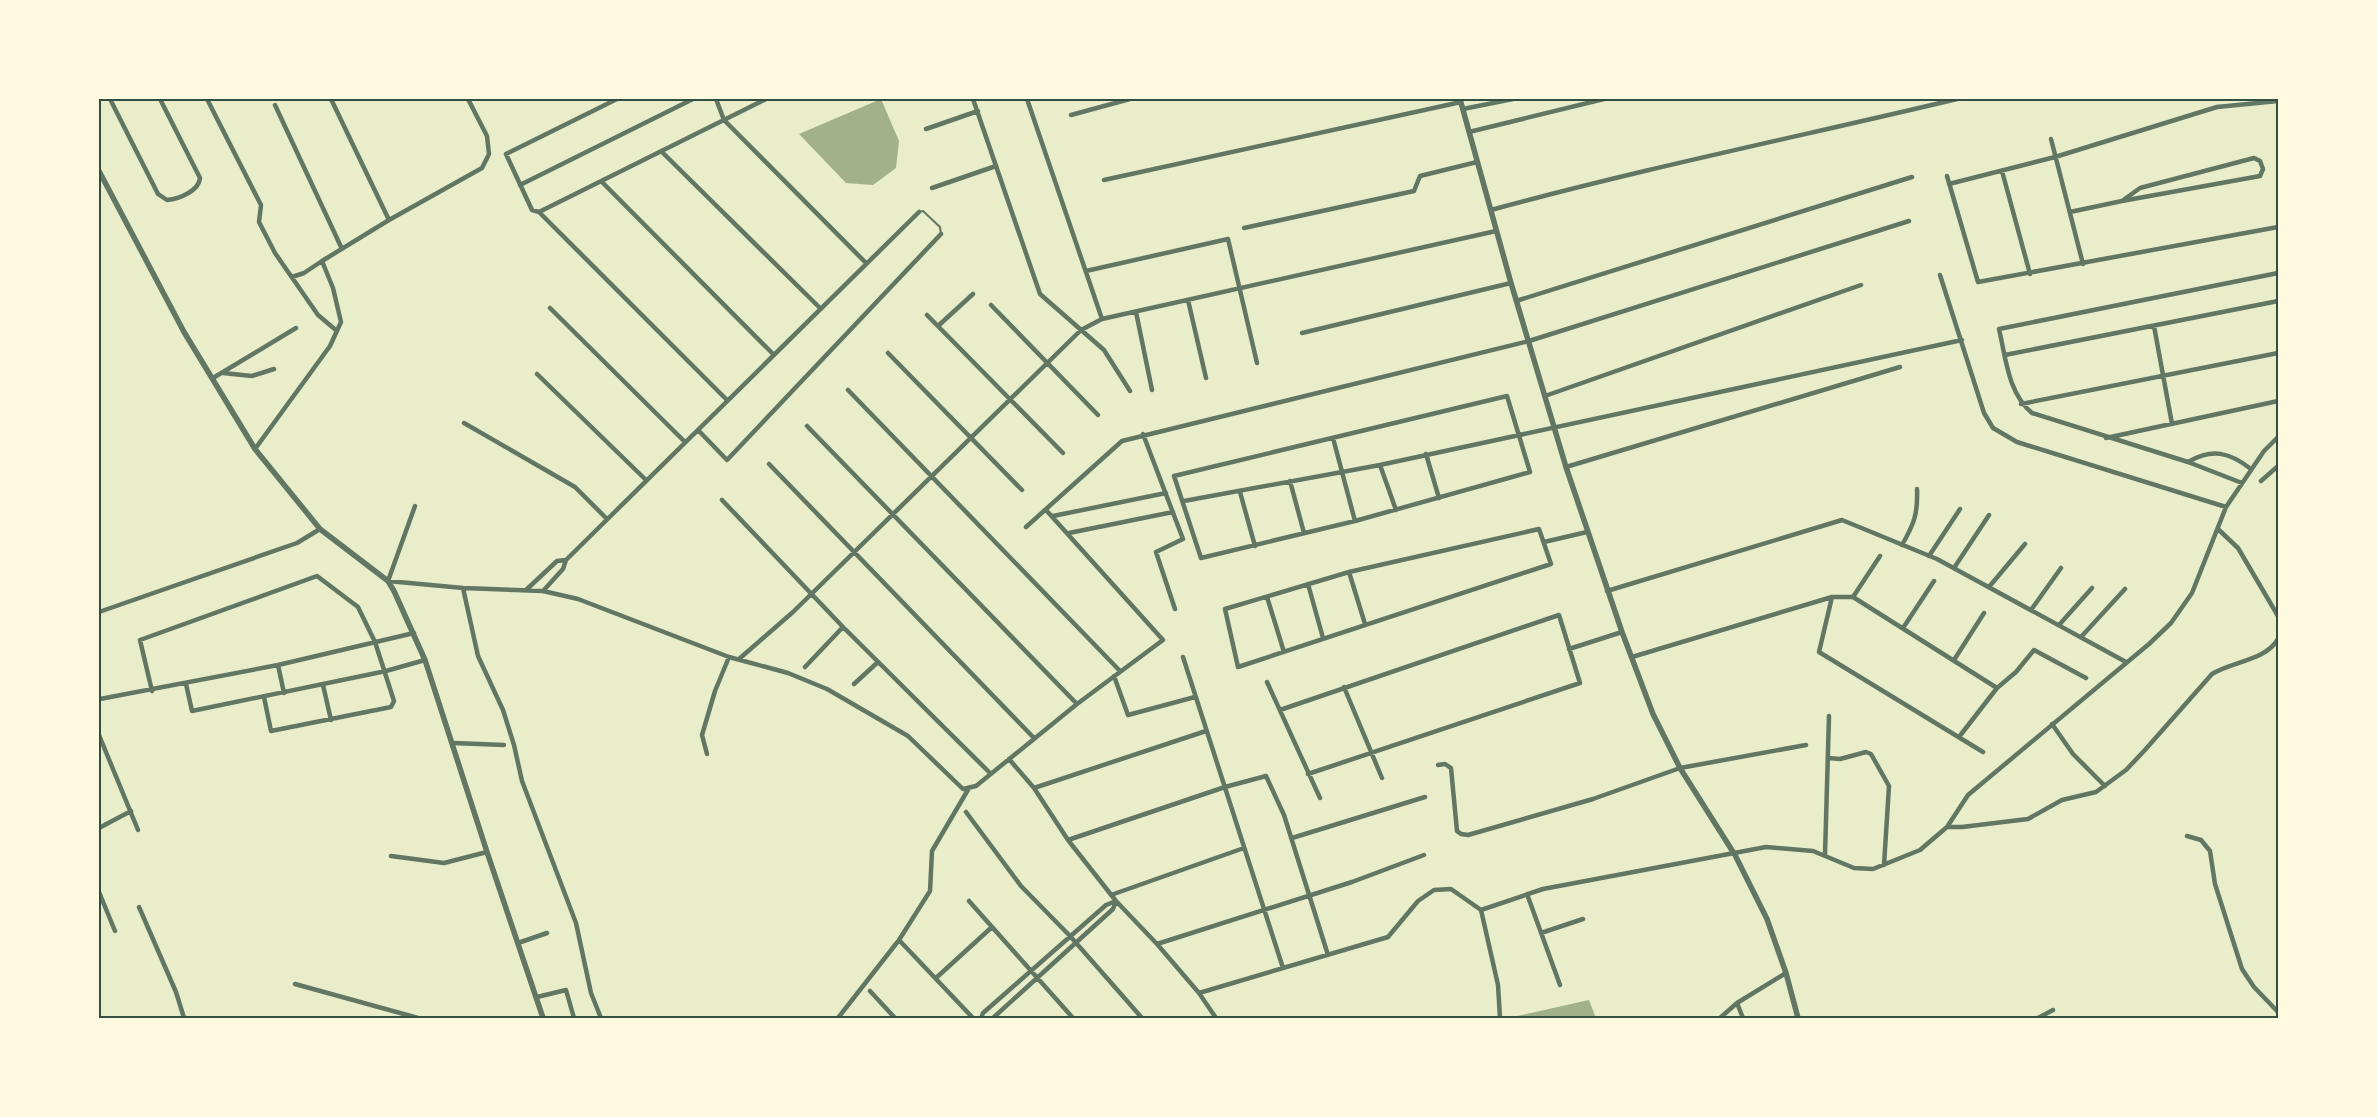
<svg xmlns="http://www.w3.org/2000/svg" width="2377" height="1117" font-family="Rubik,sans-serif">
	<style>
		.water { fill: #a3b18a }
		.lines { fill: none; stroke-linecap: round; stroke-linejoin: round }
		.service { stroke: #617663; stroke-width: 2 }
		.minor { stroke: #617663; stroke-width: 4.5 }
		.tertiary { stroke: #617663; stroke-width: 5.5 }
		.neatline { fill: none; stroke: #344e41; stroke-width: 2 }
	</style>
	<rect width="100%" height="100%" fill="#e9edc9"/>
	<path class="water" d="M881 99 899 141 896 168 873 185 846 183 799 134Z
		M1589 1000 1596 1018H1518L1517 1016Z"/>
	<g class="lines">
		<path class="service" d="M919 212 923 211 940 227 941 234"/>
		<path class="minor" d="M110 99 158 194 167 200C179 199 199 191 200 178L160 99
			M207 99 261 205 259 222 275 253 318 315 337 331
			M331 99 389 220
			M617 99 506 154 532 210 539 212 727 400
			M716 99 724 120 866 263
			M973 99 1040 294 1104 350 1130 391
			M1027 99 1102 319
			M275 105 342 249
			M1463 109 1513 99
			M1071 115 1130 99
			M926 129 978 111
			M1469 132 1604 99
			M2051 139 2083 264
			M662 152 821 309
			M2002 171 2030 274
			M1947 176 1978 282 2278 227
			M1104 180 1461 102
			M602 182 774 355
			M1949 184 2055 157 2217 107 2278 101
			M520 185 693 99
			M932 188 996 166
			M1491 210C1645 168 1802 136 1957 99
			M539 212 766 99
			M2070 212 2122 201 2140 188 2254 158 2260 161 2263 169 2260 176 2122 201
			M1244 228 1414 191 1420 176 1477 162
			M1086 271 1228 239 1257 363
			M1940 275 1984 413 1993 428 2017 442 2226 507
			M292 277 304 273 322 261
			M1188 300 1206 378
			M1516 301 1912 177
			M991 305 1098 415
			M550 308 685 442
			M1136 312 1152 390
			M927 315 1063 453
			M938 326 973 294
			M2154 326 2172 424
			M1302 333 1511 283
			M888 353 1022 490
			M2005 355 2278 301
			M223 373 252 376 274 369
			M537 374 646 480
			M213 378 296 328
			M848 390 1120 671
			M1507 396 1530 472 1355 521 1201 558 1174 476Z
			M1545 396 1861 285
			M2021 404 2278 353
			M464 423 575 487 607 519
			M807 426 1077 704
			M698 430 727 460 941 234
			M1143 434 1183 539 1156 552 1175 609
			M1333 438 1355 521
			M2106 438 2278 401
			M255 449 330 346 341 322 333 288 322 261 389 220 482 168 489 154 487 136 468 99
			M1426 454 1439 498
			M2188 462C2212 448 2229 452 2251 469
			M769 464 1034 738
			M1380 465 1396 510
			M1566 467 1900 367
			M1290 481 1304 533
			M2261 481 2278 466
			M2242 483 2188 462 2032 413C2008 393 2006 359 1999 329L2278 273
			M1240 492 1255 546
			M722 500 843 627 991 774
			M1184 501 1380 465 1962 340
			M415 506 388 581 463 588 543 591 578 599 729 657 788 673 827 689 908 736 963 789 976 786 1077 704 1163 640 1046 510
			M1053 516 1166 493
			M1026 527 1122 441 1529 341 1909 221
			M1539 529 1551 564 1238 667 1225 609 1349 572Z
			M2219 530 2238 548 2278 616
			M1069 533 1173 512
			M1544 542 1587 532
			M1902 545C1914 524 1918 514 1917 489
			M1929 556 1960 509
			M566 560 919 212
			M1954 568 1989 515
			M1349 572 1365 624
			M1308 584 1323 638
			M1989 587 2025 544
			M463 588 478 656 503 710 514 745 522 781 576 923 591 993 601 1018
			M526 590 557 561 566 560 563 569 543 591
			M1607 591 1842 520 1937 559 2126 662
			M1267 597 1284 652
			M1832 597 1819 652 1983 752
			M1853 597 1880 556
			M2031 610 2061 568
			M99 612 297 543 320 529
			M2059 625 2092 588
			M1903 628 1934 581
			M2081 637 2125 589
			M1569 649 1622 632
			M1183 657 1283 968
			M1632 657 1832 597H1853L1997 688
			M739 659 793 612 1081 330 1102 319 1496 231
			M1954 660 1984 613
			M278 665 284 693
			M805 667 843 627
			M1114 676 1128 715 1195 697
			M1267 682 1320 798
			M186 684 192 711 386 671 425 660
			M854 684 878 662
			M323 685 331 720
			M1344 687 1382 778
			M152 691 140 640 317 576 358 607 375 642 394 701 391 707 271 731 264 697
			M100 699 278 665 414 633
			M1280 710 1559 615 1580 683 1308 774
			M2052 724 2073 754 2105 786
			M99 735 138 830
			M1959 737 1997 688 2016 672 2034 650 2086 678
			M453 743 504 745
			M707 754 702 735 715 691 729 657
			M1828 758 1840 759 1866 752 1871 754 1889 786 1884 865
			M1009 759 1034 788 1068 840 1116 901 1157 944 1199 993 1216 1018
			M1438 765 1445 764 1451 768 1457 831 1461 834 1468 835 1593 799 1680 768 1806 745
			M1034 788 1206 731
			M966 812 1021 886 1070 936 1142 1018
			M1947 827H1962L2028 819 2062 800 2096 792 2126 770 2144 751 2212 674C2233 661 2265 661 2278 639
			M99 828 131 811
			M2187 836 2201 840 2210 851 2215 884 2242 969 2254 987 2278 1012
			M1292 838 1425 797
			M1068 840 1225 787 1266 776 1284 815 1328 955
			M1825 855 1829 716
			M391 856 444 863 487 852
			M99 892 115 931
			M1527 894 1560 985
			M1111 895 1244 848
			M969 901 1073 1018
			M139 907 176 992 184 1018
			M1481 910 1498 985 1500 1018
			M1541 933 1583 919
			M899 940 973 1018
			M518 943 547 933
			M1157 944 1352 882 1424 855
			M936 978 992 927
			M295 984 418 1018
			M870 991 895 1018
			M1199 993 1388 937 1418 901 1434 890 1451 889 1481 910 1543 889 1766 847 1813 851 1854 868 1873 869 1920 850 1947 827 1968 795 2149 644 2171 623 2192 593 2226 507 2264 451 2278 437
			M537 997 566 990 574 1018
			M1737 1003 1743 1018
			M838 1018 899 940 930 891 932 851 969 788
			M981 1018 983 1013 1106 905 1116 901
			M993 1018 1113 909 1116 901
			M1720 1018 1737 1003 1786 973
			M2038 1018 2053 1010"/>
		<path class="tertiary" d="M1460 99 1511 283 1566 467 1622 632 1653 714 1680 768 1735 855 1767 919 1786 973 1798 1018
			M99 171 184 332 255 449 320 529 388 581 394 591 425 660 487 852 543 1018"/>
	</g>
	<rect width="2377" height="1117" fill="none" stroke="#fefae0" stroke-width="200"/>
	<rect x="100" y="100" width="2177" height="917" class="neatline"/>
</svg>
